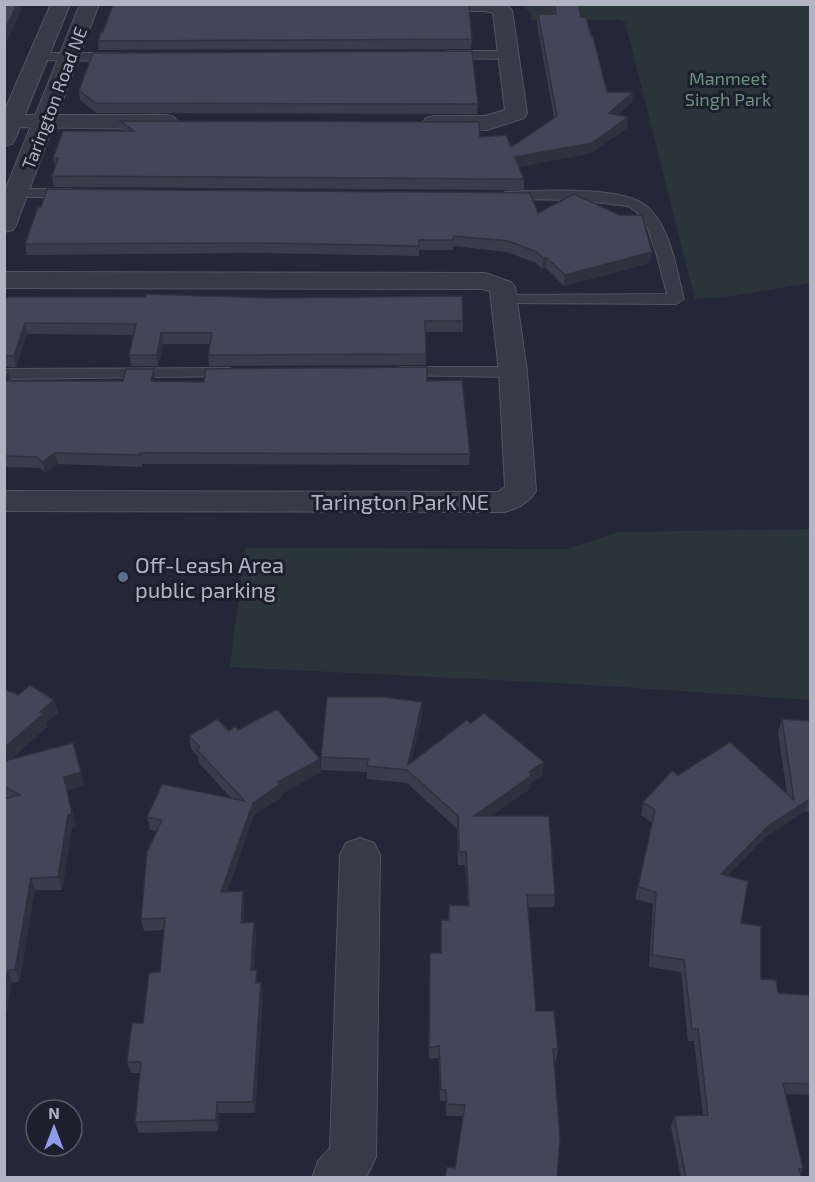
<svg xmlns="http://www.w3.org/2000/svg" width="815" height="1182" font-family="'Exo 2',sans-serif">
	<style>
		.green { fill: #29353b }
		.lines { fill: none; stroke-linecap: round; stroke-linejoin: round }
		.service-casing { stroke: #525462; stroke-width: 2 }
		.minor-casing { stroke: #525462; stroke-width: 2 }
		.tertiary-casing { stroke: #525462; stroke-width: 2 }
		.service { fill: #373a47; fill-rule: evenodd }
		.minor { fill: #373a47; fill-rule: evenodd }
		.tertiary { fill: #373a47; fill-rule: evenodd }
		.wall { fill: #3a3c4c }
		.shaded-wall { fill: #2f313e }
		.building { fill: #434658; stroke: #2f313e; stroke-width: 1.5 }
		.service-dot { fill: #5c6f8a; stroke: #1c1f2c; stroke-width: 2 }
		.labels { text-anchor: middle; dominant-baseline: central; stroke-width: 6; stroke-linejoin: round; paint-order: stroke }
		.far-park-label { font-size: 18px; fill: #6c917e; stroke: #1c1f2c }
		.far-street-label { font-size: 18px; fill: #b2b4c3; stroke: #1c1f2c }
		.street-label { font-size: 22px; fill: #b2b4c3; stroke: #1c1f2c }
		.poi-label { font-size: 22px; fill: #b2b4c3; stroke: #1c1f2c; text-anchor: start }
	</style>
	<rect width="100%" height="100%" fill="#242737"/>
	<path class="green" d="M523 5H810V283L734 296 695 299 625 22 619 20H531V14Z
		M810 529V700L576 684 230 667 245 548 567 549 619 532Z"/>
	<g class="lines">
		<defs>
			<path id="service" d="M448 51H508L514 55 508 59 444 58V52Z
				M39 53H118L124 57 118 61 35 60 33 57Z
				M4 189H71L78 193 71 197H4Z
				M505 192C537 191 622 185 646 206 671 226 676 270 684 299L676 304 500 303 497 300 505 295 667 294 656 252 648 229 637 212 628 206 577 200 500 199 498 196Z
				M400 367H513L521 372 513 377 394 375 392 372 394 369Z
				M230 368 238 373 236 376 4 379V369Z"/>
			<path id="minor" d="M505 4 512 10 527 113 524 118 487 130 426 128 423 123 426 118 434 116H485L505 110 493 13 485 11H424L417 9 414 5Z
				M12 115H166L174 117 177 122 174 127 166 129 4 127V117Z
				M4 272 485 273 511 282 515 287 527 372 536 491C529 503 517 509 504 512L4 511V491L498 492 505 487 499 372 490 291 482 289 4 288Z
				M360 838 374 843 380 855 376 1157 366 1178H312L318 1161 330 1148 340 855 346 843Z"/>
			<path id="tertiary" d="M51 4H70L15 139 12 144 4 146V112Z
				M80 4H99L16 225 13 230 4 232V193Z"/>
		</defs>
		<use href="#service" class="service-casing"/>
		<use href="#minor" class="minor-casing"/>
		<use href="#tertiary" class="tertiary-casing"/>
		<use href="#service" class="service"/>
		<use href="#minor" class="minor"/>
		<use href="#tertiary" class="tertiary"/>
	</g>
	<path class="wall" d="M552 4H578L581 17 607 92H633L632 102 618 115 628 117 627 128 591 153 519 167 524 179V190L54 187 52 176 55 167 53 158 122 131 120 121 480 137 511 147 554 118 537 24 538 14H553Z
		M103 32 472 39 471 49 99 50 98 41Z
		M79 90 478 104 477 114 97 113 80 100Z
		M538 213 650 263 564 286 546 268 542 269 536 263 507 252 453 246V250H419V256L259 253 27 255 25 244Z
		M4 300 463 321V332H425L426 365 209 366 208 355 210 344H163L158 366H131L129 355 134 335 27 334 16 367H4Z
		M4 369 11 381H123L154 369 155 381H427L470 454 469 465 142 464V467L58 464 45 473 40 468 4 467Z
		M4 689 18 695 54 700 58 713 46 723 47 727 11 759 73 743 84 785 67 790 76 827 72 828 62 890H35L19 982H12L4 1024 8 798 4 796Z
		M422 702V715L411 762 543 775 531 783V788L491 816 555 895 554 907H528L536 1011 558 1049 556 1061H554L455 1168 463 1116H446V1101H440L439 1058 429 1059 428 1030 441 953 449 920V905H468L465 865H458L457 829 407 783 367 779V772L321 770V757Z
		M782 719 810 721V812L805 811 764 838 728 876 741 923 761 979 778 993 810 1001V1095L785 1094 803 1168 801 1173 802 1178H681L671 1127 674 1116 703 1115 694 1041H688L681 972 649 967 653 904 635 899 652 823 641 815 643 802 678 775 787 794 778 732Z
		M238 730 321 772 281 794 282 797 254 815 227 892 243 891 244 904 243 923 254 922 256 935 254 970 258 983 261 982 263 994 255 1113H219L218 1131 139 1133 135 1122 140 1073H131L127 1062 143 1023 160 972 164 930 144 931 141 919 157 831 150 830 147 817 232 799 199 763 198 756 191 749 189 736Z"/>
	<path class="shaded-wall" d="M17 4H24L4 47V32Z
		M633 92 632 102 608 124 609 113Z
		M628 117 627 128 591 153 515 168V157Z
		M652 252 650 263 564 286 565 275Z
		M543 258H547L546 268 542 269Z
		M25 323 27 334 16 367 14 356Z
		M161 333 163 344 158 366 157 355Z
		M154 369 155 380 153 392 151 381Z
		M9 370 11 381H5Z
		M55 453 58 464 45 473 42 462Z
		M54 700 58 713 46 723 47 727 4 765V748L40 712Z
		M422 702V715L409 772 408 765Z
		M320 759 321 772 281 794 282 797 254 815 223 904 221 892 253 803 278 782Z
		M544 762 543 775 531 783V788L473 829 474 816 529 772Z
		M81 772 84 785 67 790 76 827 72 828 62 890 58 877 64 777Z
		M809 799 805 811 764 838 717 887 721 874 768 826Z
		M31 878 35 890 19 982 15 970Z
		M243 891 244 904 243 935 241 923Z
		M254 922 256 935 253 982 251 970Z
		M8 970 12 982 4 1024V987Z
		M261 982 263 994 255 1113 253 1102Z
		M217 1102 219 1113 218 1131 216 1120Z"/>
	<path class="building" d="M4 4H17L4 32Z
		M113 4H469L472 39 98 41 101 32H103Z
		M554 4H578L581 17H586L591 36H593L607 92H633L609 113 628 117 592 143 515 157 524 179 52 176 58 158H53L63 131H134L120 121 479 122 480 137 506 135 511 147 557 116 538 14H556Z
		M472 51 478 104 95 103 79 90 93 53Z
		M47 189 530 193 538 213 574 194 619 215H642L652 252 565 275 547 258H543L537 252 508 241 454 236 453 240H419V246L258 243 25 244 38 207H41Z
		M146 294 270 298 462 296 463 321H425L426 354 208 355 212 333H161L157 355H129L136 324 25 323 14 356H4V300L6 297H145Z
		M427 367V381L462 380 470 454 140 453V455L55 453 42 462 37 457 4 456V369L9 370 5 381H123L126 369H154L151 381 204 382 206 369Z
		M30 685 54 700 40 712 43 714 4 748V689L18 695Z
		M327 697H384L422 702 408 765 467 720 471 723 484 713 544 762 529 772 532 775 474 816H549L555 895H527L536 1011H554L558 1049H553L560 1137 557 1178H445L447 1167 455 1168 465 1105 447 1104 446 1090H441L439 1046 429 1048 430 953H441V920H449V905L469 906 466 852H459L458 816 407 770 367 766 368 759 321 757Z
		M277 709 320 759 278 782 280 784 253 803 221 892 243 891 241 923 254 922 251 970H257L256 983 261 982 253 1102H217L216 1120 135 1122 141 1062H127L132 1023H143L149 973 160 972 165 918 141 919 147 852 162 820 147 817 162 784 245 801 197 750 200 747 189 736 217 719 229 731 235 726 238 730Z
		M782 719 810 721V799L768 826 721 874 748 881 741 923 761 926V979L776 980 778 993 809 995 810 1001V1084L783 1083 803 1168 799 1169 802 1178H686L674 1116 708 1115 698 1029H692L684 960 652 955 656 892 638 887 655 810 643 802 672 771 678 775 730 742 794 800Z
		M73 743 81 772 64 777 72 814 68 815 58 877 31 878 15 970H8L4 987V799L20 795 4 786V761Z"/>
	<circle class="service-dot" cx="123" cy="577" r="6"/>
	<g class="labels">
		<g class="far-park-label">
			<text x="728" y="78">Manmeet<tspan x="728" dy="21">Singh Park</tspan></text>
		</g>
		<g class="far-street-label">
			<text transform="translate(54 98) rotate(-69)">Tarington Road NE</text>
		</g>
		<g class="street-label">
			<text x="400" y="501">Tarington Park NE</text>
		</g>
		<g class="poi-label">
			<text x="135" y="564">Off-Leash Area<tspan x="135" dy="25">public parking</tspan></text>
		</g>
	</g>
	<rect width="815" height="1182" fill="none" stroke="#b2b4c3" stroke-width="12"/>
	<g transform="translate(54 1128)"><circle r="28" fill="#1c1f2c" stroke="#585b68" stroke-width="1.5"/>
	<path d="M0-4.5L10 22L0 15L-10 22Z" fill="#909beb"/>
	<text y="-9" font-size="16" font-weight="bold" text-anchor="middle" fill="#b2b4c3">N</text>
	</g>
</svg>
